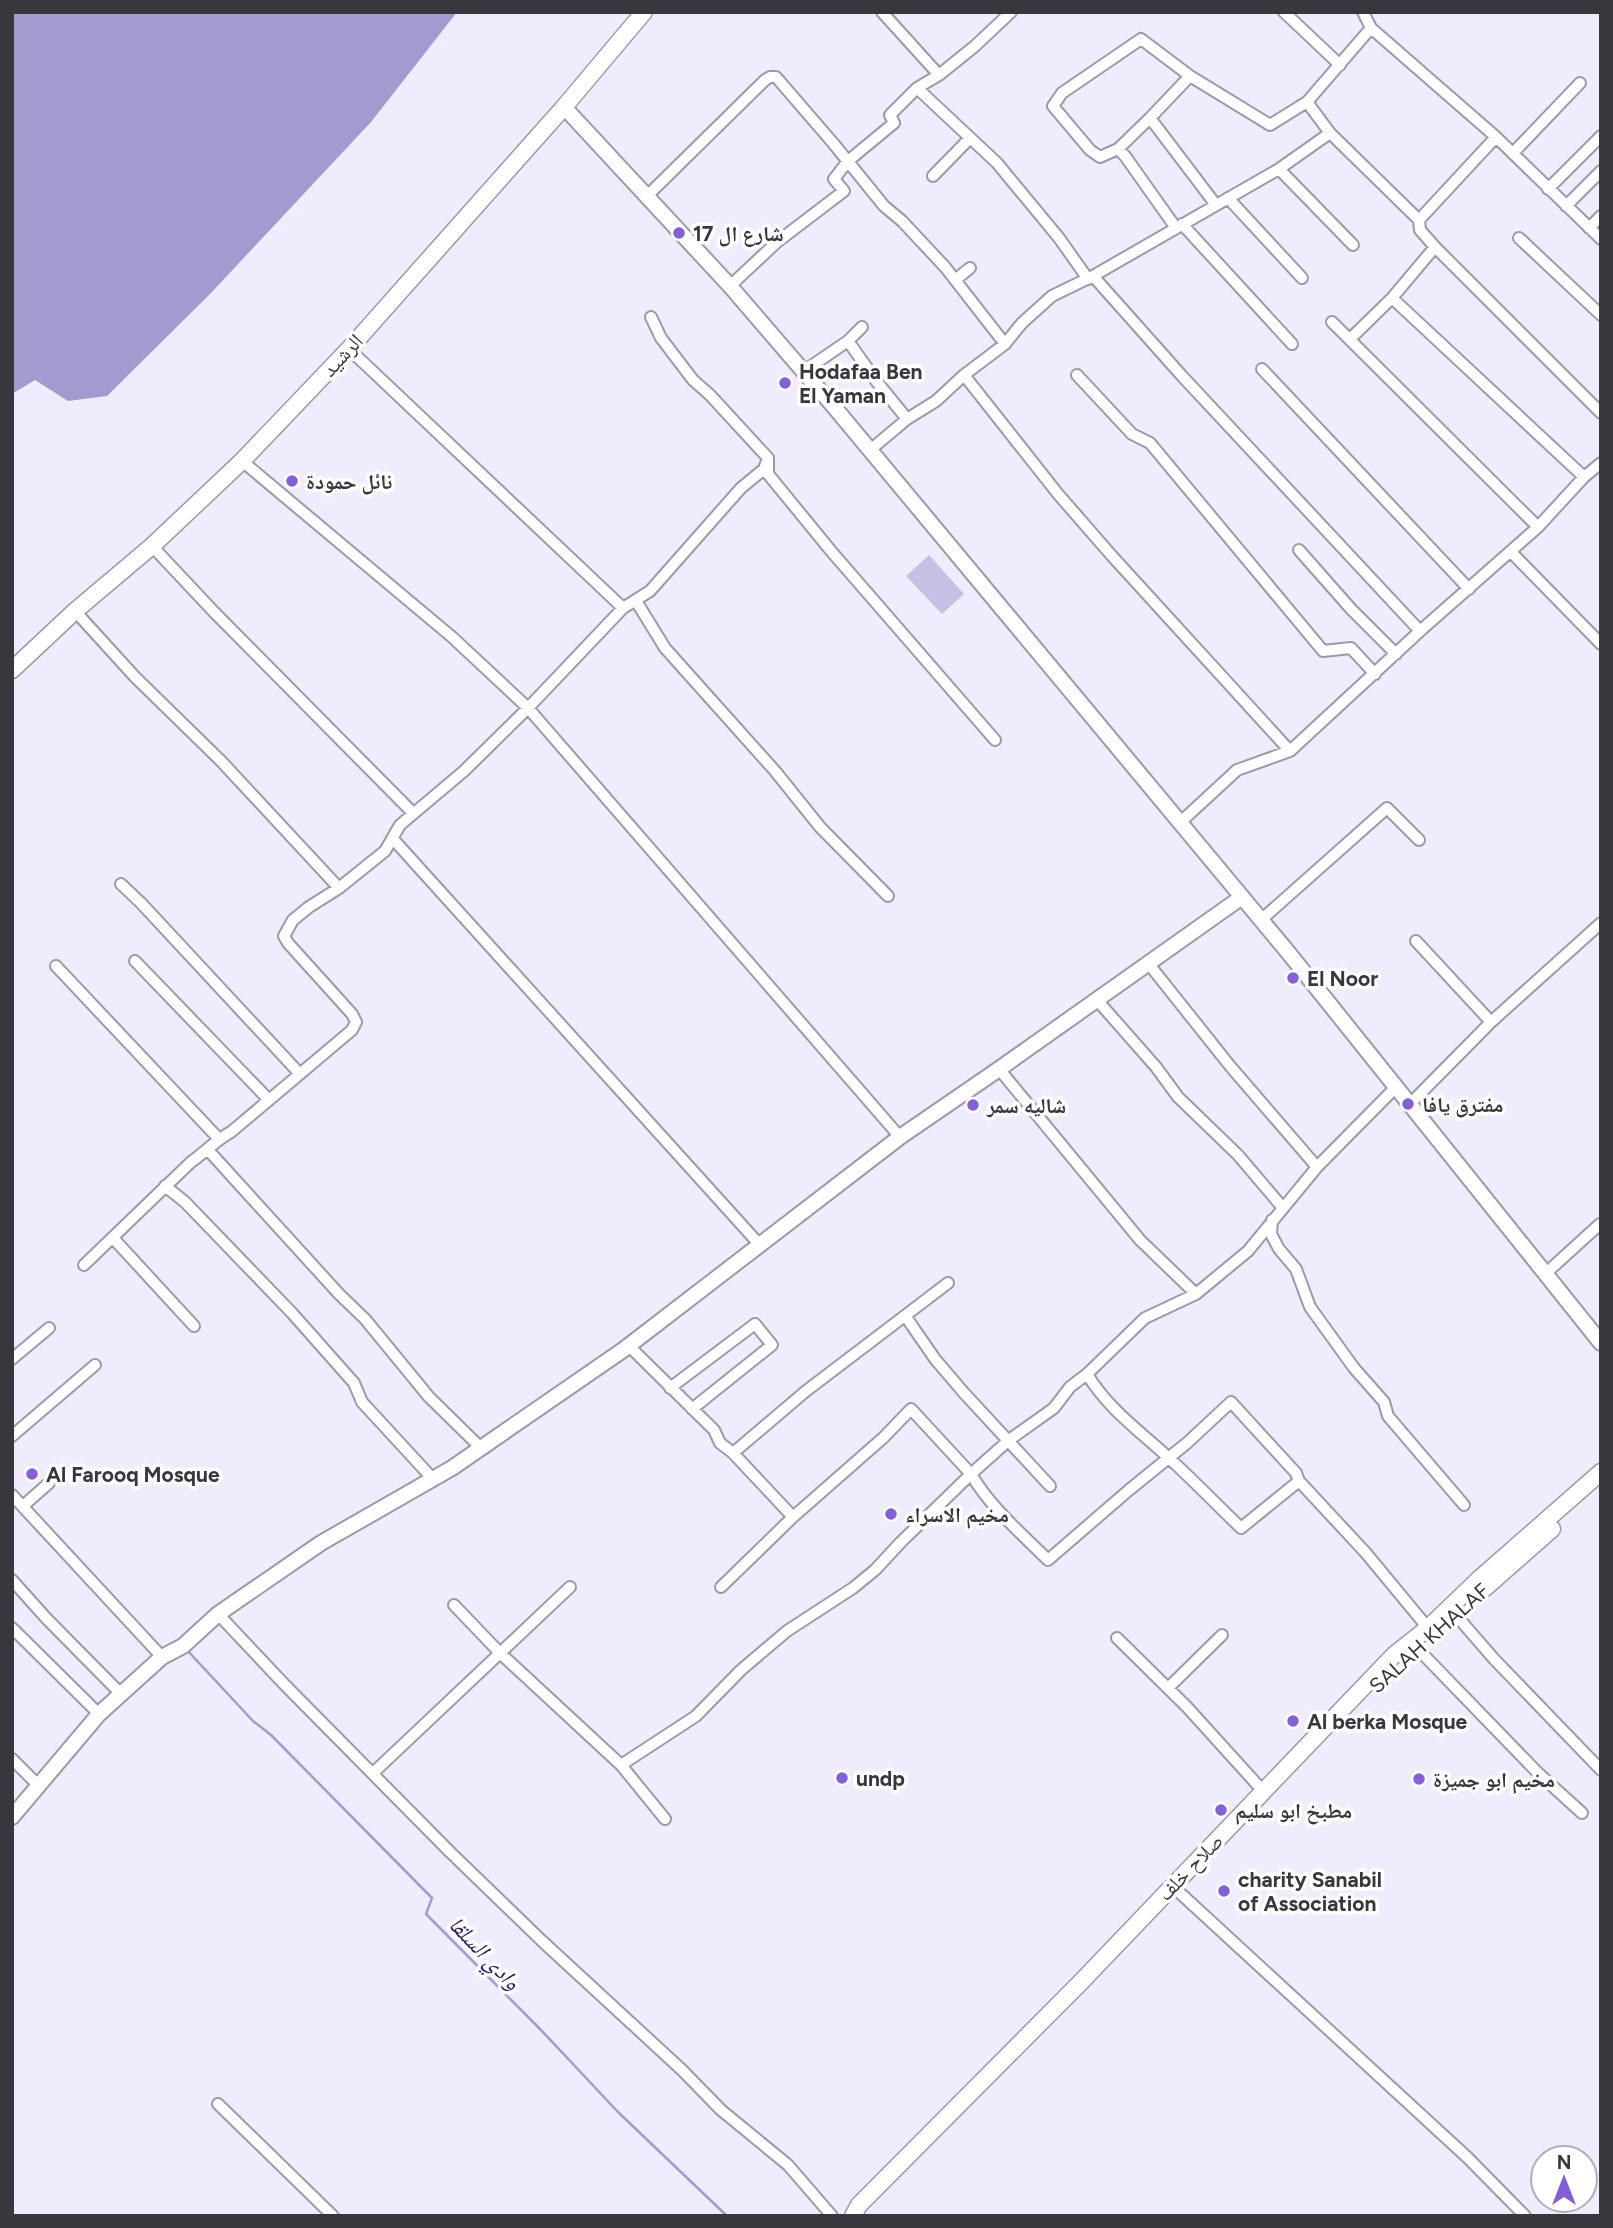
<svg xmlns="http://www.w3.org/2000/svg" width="1613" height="2228" font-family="Figtree,'Noto Naskh Arabic',sans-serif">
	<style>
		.green { fill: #c7c0e5 }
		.water { fill: #a59ad0 }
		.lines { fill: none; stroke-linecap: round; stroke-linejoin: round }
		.stream { stroke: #a59ad0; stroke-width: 2.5 }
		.minor-casing { stroke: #9c99a9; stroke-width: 14 }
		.tertiary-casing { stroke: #9c99a9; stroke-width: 18 }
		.secondary-casing { stroke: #9c99a9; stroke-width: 19 }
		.minor { stroke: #fff; stroke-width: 10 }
		.tertiary { stroke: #fff; stroke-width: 14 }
		.secondary { stroke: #fff; stroke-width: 16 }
		.poi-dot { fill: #845fda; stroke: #fff; stroke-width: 2.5 }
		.labels { text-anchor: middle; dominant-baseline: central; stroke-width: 7; stroke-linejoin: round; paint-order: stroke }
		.poi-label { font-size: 21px; font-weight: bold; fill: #38373d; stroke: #fff; text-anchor: start }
		.street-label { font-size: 21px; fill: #38373d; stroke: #fff }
		.water-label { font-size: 23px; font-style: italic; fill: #311c5c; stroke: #fff }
	</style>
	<rect width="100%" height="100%" fill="#eeecfd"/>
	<path class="green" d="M929 555 964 594 942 614 906 576Z"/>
	<path class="water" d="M12 12H457L371 122 210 294 107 396 68 401 35 380 12 394Z"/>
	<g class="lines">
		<path class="stream" d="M186 1649 253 1721 271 1735 432 1898 426 1914 541 2030 618 2112 727 2216"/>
		<defs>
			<path id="minor" d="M882 12 939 75
				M1284 12 1340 65
				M1363 12 1371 28 1496 137 1601 239
				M1190 76 1150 118 1216 205
				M917 88 997 163 1059 238 1088 279
				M1307 102 1371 28
				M1330 133 1419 220 1420 230 1435 247 1601 413
				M1118 149 1150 118
				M1513 153 1580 83
				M1279 169 1353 245
				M933 176 970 138
				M1548 189 1601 136
				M646 197 765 80 770 77H776L833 143 884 206 902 221 945 267 1005 344
				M1228 198 1302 278
				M1566 206 1601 171
				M1419 220 1496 137
				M1182 224 1292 344
				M1589 228 1601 216
				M1519 238 1601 315
				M1093 276 1182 376 1420 631
				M955 280 970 268
				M730 286 777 242 844 191 834 179 848 161 894 123 890 115 917 88 939 75 975 46 1011 12
				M1392 298 1584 477
				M651 317 661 338 693 380 710 395 768 458V474L831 551 995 740
				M1332 322 1538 527
				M1350 339 1392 298 1435 247
				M848 341 877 382 907 419
				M349 349 623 608
				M1262 369 1469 589
				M804 371 848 341 862 327
				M964 375 1058 494 1112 556 1290 751
				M1077 375 1132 434 1150 443 1323 651 1351 648 1375 674
				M869 451 907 419 936 401 964 375 1005 344 1022 323 1052 296 1093 276 1279 169 1330 133 1307 102 1270 125 1190 76 1141 39 1062 93 1053 106 1090 150 1100 157 1118 149 1125 156 1176 228
				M242 461 452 637 528 708 900 1137
				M152 546 214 612 413 813
				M1299 550 1351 609 1396 654
				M1511 552 1601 644
				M636 601 665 648 775 771 820 827 888 896
				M75 611 135 677 221 761 339 888
				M1185 818 1237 770 1290 751 1420 631 1538 527 1584 477 1601 463
				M393 839 759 1244
				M121 884 141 903 300 1074
				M1261 920 1387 808 1419 840
				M1416 941 1491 1022
				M135 961 269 1100
				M1148 963 1230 1066 1317 1167
				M56 966 219 1139
				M1097 1000 1156 1067 1178 1097 1238 1155 1283 1208
				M999 1069 1140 1240 1196 1294
				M1410 1104 1491 1022 1601 923
				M208 1150 339 1294 365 1319 429 1397 480 1447
				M165 1186 185 1202 292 1313 354 1383 362 1402 432 1478
				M1272 1220 1271 1234 1279 1249 1296 1269 1310 1307 1354 1368 1384 1402 1388 1416 1464 1505
				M113 1238 194 1326
				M84 1265 191 1162C205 1152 216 1140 231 1132L352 1030 356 1022 352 1014 288 943 284 936 293 920 309 907 339 888 385 851 400 825 464 771 528 708 623 608 650 591 741 488 764 469 768 458
				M1545 1274 1600 1224
				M906 1317 935 1359 964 1393 1050 1486
				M629 1346 714 1430 720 1443 733 1453 793 1517
				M12 1359 49 1328
				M1087 1374C1108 1409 1141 1432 1170 1459 1194 1481 1217 1505 1241 1528L1299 1481
				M670 1388 755 1324 772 1345 692 1409
				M12 1436 95 1365
				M733 1453 806 1391 948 1283
				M12 1495 162 1657
				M23 1506 49 1483
				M12 1580 46 1618 121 1694
				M721 1587 793 1517 883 1438 911 1409 971 1474C990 1507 1022 1534 1048 1560L1129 1490 1187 1443 1231 1402 1296 1473 1299 1481 1365 1552 1428 1628
				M454 1605 500 1653 621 1765 665 1819
				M218 1614 284 1684 450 1852 542 1941 682 2070 721 2110 788 2165 832 2216
				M1455 1614 1494 1659 1601 1770
				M12 1628 99 1714
				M1117 1638 1187 1707 1263 1791
				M1415 1646 1538 1773 1582 1813
				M1168 1688 1222 1635
				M12 1759 39 1786
				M621 1765 696 1716 741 1670 787 1631 853 1588 875 1570 901 1542 971 1474 1009 1440 1054 1408 1070 1387 1087 1374 1145 1318 1196 1294 1248 1251 1317 1167 1396 1087
				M373 1773 570 1587
				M1180 1893 1468 2158 1525 2216
				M218 2104 333 2216"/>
			<path id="tertiary" d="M564 107 730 286 835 408 1287 951 1601 1343
				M12 1817 99 1714 162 1657 183 1646 218 1614 321 1543 452 1468 623 1350 900 1137 999 1069 1242 897"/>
			<path id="secondary" d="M12 670 75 611 152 546 242 461 349 349 564 107 644 12
				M1485 1588 1552 1529
				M853 2216 859 2205 1079 1984 1394 1655 1428 1628 1478 1580 1601 1472"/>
		</defs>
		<use href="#minor" class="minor-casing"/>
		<use href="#tertiary" class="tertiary-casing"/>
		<use href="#secondary" class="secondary-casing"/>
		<use href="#minor" class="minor"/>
		<use href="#tertiary" class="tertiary"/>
		<use href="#secondary" class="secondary"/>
	</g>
	<g class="poi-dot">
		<circle cx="679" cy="233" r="7"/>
		<circle cx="785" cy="383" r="7"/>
		<circle cx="292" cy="481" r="7"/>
		<circle cx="1293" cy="978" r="7"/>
		<circle cx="1408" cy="1104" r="7"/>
		<circle cx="973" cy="1105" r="7"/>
		<circle cx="32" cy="1474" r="7"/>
		<circle cx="891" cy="1514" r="7"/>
		<circle cx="1293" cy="1721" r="7"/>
		<circle cx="842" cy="1778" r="7"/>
		<circle cx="1419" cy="1779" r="7"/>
		<circle cx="1221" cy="1810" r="7"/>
		<circle cx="1224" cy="1891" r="7"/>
	</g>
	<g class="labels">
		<g class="poi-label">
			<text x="693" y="233">شارع ال 17</text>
			<text x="799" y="371">Hodafaa Ben<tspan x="799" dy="24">El Yaman</tspan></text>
			<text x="306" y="481">نائل حمودة</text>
			<text x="1307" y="978">El Noor</text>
			<text x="1422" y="1104">مفترق يافا</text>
			<text x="987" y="1105">شاليه سمر</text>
			<text x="46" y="1474">Al Farooq Mosque</text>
			<text x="905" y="1514">مخيم الاسراء</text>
			<text x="1307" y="1721">Al berka Mosque</text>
			<text x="856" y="1778">undp</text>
			<text x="1433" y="1779">مخيم ابو جميزة</text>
			<text x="1235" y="1810">مطبخ ابو سليم</text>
			<text x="1238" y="1879">charity Sanabil<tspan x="1238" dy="24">of Association</tspan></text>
		</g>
		<g class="street-label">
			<text transform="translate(342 355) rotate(-47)">الرشيد</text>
			<text transform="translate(1429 1638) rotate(-42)">SALAH KHALAF</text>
			<text transform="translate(1190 1867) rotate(-46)">صلاح خلف</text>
		</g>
		<g class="water-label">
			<text transform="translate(485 1953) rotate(46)">وادي السلقا</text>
		</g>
	</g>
	<rect width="1613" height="2228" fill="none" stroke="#38373d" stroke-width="28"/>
	<g transform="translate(1564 2179)"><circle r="33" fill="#ffffff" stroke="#afafb1" stroke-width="2"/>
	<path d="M0-5L12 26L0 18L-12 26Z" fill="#845fda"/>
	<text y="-10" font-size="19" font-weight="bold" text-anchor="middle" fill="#38373d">N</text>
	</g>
</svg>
